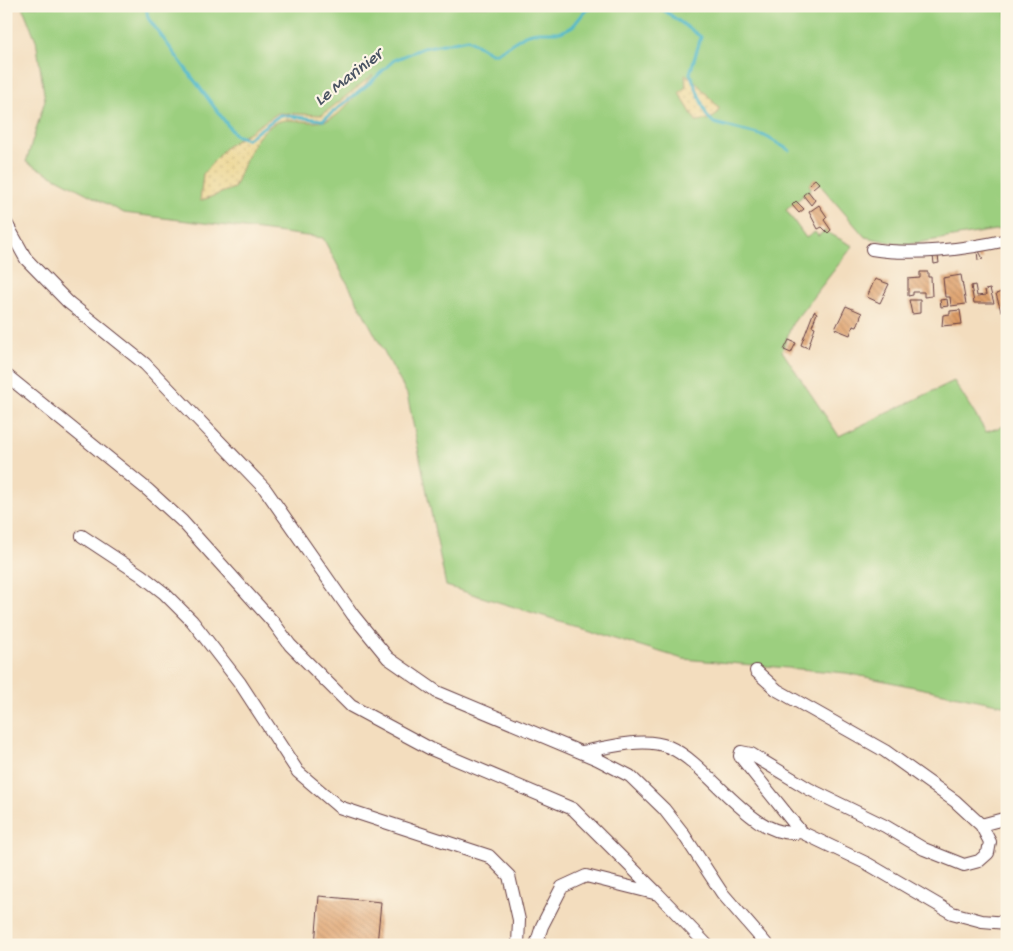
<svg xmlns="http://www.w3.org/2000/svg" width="1013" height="951" font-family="'Gochi Hand',sans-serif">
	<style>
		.grass { fill: #9ccf7f; stroke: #737755 }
		.sand { fill: url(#sand-dots); stroke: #9c7c64 }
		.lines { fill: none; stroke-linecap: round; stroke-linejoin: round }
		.stream { stroke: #4db7cb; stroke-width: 3 }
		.building { fill: url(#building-back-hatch) }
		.minor-casing { stroke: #633c41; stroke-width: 14 }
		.minor { stroke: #fff; stroke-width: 12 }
		.labels { text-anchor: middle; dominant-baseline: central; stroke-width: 4.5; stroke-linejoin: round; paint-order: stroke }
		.water-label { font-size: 18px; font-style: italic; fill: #4b5463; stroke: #fcf5e5 }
	</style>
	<defs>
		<pattern id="sand-dots" width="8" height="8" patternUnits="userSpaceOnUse" patternTransform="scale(1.25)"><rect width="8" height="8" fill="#eeda9e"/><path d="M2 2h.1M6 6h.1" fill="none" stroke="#cebb88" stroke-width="1.8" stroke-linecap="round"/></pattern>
		<pattern id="building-back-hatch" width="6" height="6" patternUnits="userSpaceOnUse" patternTransform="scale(1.25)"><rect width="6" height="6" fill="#de9e67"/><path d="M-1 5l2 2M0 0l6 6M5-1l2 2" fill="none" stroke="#b68055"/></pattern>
	</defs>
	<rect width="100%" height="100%" fill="#fcf5e5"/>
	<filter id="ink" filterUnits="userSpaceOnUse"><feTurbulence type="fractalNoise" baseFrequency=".02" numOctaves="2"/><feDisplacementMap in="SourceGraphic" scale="10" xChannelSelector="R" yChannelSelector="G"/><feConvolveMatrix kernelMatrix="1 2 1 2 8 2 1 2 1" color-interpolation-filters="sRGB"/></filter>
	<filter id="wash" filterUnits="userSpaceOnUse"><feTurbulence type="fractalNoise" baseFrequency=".0096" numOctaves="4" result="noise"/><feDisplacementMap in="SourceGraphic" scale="20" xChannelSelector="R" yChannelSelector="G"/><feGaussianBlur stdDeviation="1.12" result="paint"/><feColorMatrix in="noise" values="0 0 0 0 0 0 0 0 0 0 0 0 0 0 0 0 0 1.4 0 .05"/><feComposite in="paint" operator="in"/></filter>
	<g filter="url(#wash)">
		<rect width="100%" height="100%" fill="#f3ddbe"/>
		<path class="grass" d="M22 6H1007V228L904 245 865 237 815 179 809 184 811 189 786 210 806 238 815 232 818 236 825 231 853 246 792 324 782 351 839 436 954 381 986 432 1007 425V706L846 673 683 659 446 586 407 394 323 238 124 213 26 162 45 100 36 40Z"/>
		<path class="sand" d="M685 74 693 79 719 108C717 120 706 120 696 121L679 93 686 87Z
			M373 75C364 85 344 111 334 117 321 125 306 121 292 120 258 117 244 163 234 188L200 201 203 174 226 147 278 113 322 115Z"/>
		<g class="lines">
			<path class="stream" d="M146 6 148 18 235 135 247 139 280 115 323 120 371 82 394 60 423 48 468 39 491 53H497L525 35 536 32H561L573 26 587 9 604 6
				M658 6 701 37 690 73 707 116 714 123 765 136 789 150"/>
		</g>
		<g id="blocks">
			<path class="building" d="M815 179 819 183 813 188 809 184Z
				M808 191 815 200 811 205 803 195Z
				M796 201 804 209 799 213 792 205Z
				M819 205 827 217 824 220 831 230 828 233 822 227 818 229 809 212Z
				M977 251H979L983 259 978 260Z
				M933 256H938L939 263 934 264Z
				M920 272H928V277H931L932 296 924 297V292H913V295L908 296V279L920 278Z
				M961 275 966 304 951 306 950 297H945L943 278Z
				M875 279 889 284 880 303 867 297Z
				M975 285 977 296 986 295 985 290 990 289 994 303H974L971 286Z
				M1007 290V309L1001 311 996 294Z
				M947 299 948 306 941 307 940 300Z
				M909 300H920V313L912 314Z
				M846 306 862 313 857 327 853 326 850 335 835 329Z
				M960 310 962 324 942 326 943 315 950 314V311Z
				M814 311 817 313 812 326 815 327 808 348 801 345Z
				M789 340 796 343 791 353 784 350Z
				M319 896 381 902 377 945H315Z"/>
		</g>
	</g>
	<g filter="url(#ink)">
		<use href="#blocks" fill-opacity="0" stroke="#633c41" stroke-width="1"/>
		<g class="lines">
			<defs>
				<path id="minor" d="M6 223 26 259 68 302 145 364 265 489 353 615 388 658 437 692 597 759 630 776 664 809 682 832 722 893 767 945
					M872 249C912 256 967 249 1007 240
					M6 375 148 490 182 521 274 623 290 645 351 706 431 749 573 809 658 894
					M82 536 141 575 164 593 192 621 240 683 298 772 339 807 489 856 509 876 519 920 518 945
					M756 671 777 690 885 751 955 801 981 825 990 842 988 853 979 861 964 865 924 849 885 826 809 789 751 754 741 752 740 756 801 832 868 864 952 913 982 921 1007 923
					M582 752C609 748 642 736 669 747 710 764 753 843 801 832
					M981 825 1007 818
					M536 945 542 926 562 887 586 876 658 894 707 945"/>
			</defs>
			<use href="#minor" class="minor-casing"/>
			<use href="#minor" class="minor"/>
		</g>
	</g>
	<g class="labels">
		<g class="water-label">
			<text transform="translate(349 78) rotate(-38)">Le Marinier</text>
		</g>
	</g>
	<rect width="1013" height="951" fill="none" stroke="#fcf5e5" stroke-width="25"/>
</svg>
